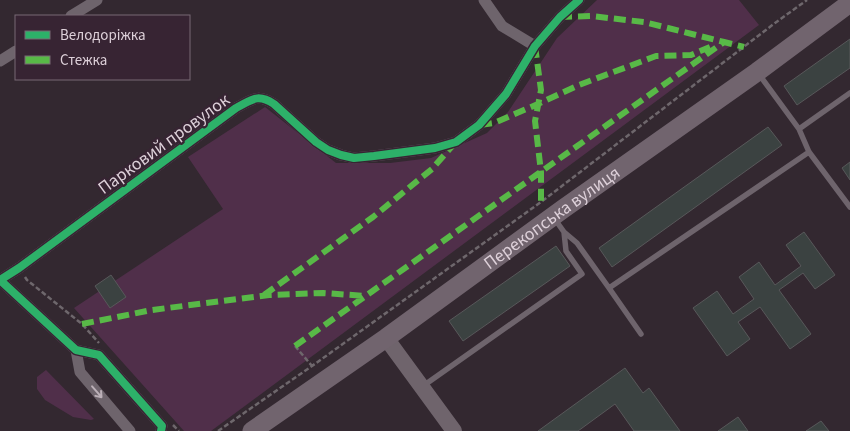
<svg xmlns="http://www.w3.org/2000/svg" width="850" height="431" font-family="'Source Sans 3',sans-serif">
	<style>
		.green { fill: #502f4a }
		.building { fill: #3b4241; stroke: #58585a }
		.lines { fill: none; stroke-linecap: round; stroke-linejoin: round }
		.path { stroke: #6e676c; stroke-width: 2.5; stroke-dasharray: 5 2.5; stroke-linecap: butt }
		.lane { stroke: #6e646c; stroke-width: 5.5 }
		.street { stroke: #6e646c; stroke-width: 11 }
		.secondary { stroke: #6f646c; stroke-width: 16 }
		.primary { stroke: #71646e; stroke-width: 19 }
		.quiet { stroke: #58b947; stroke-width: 6; stroke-dasharray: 12 6; stroke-linecap: butt }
		.cycleway-casing { stroke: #372433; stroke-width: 11 }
		.cycleway { stroke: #2db169; stroke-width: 8 }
		.oneway { stroke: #bcb0b8 }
		.labels { text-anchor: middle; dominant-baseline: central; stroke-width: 4.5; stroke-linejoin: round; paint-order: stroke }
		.street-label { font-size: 18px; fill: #ddd0d9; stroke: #372433 }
	</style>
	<rect width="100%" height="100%" fill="#332830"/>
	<path class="green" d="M597 0H739L759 25 211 431H184L74 308 223 209 188 157 265 107 336 163H390L431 158 487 133 508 112 557 38Z
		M46 370 94 419 91 420 73 417 45 400 37 389V377Z"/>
	<path class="building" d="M850 39V68L797 105 784 86Z
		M768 127 782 145 612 267 599 248Z
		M850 162V180L842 168Z
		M804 232 835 275 815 289 803 273 779 290 811 334 790 349 760 307 738 322 750 339 727 356 693 308 717 291 733 314 754 299 739 277 759 262 775 285 801 266 786 245Z
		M556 246 570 266 463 341 449 321Z
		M111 275 126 297 110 308 95 286Z
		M625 368 643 393 649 388 680 431H634L615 404 578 431H538Z
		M738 417 748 431H718Z
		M821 421 829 431H806Z"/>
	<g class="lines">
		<path class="path" d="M25 277 27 280 82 324 99 343
			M295 346 312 366
			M173 425 179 431
			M218 431 312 366 541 202 775 23 807 0"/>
		<path class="lane" d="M758 73 799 129 809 152 850 207
			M799 129 850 93
			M564 232 577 243 609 288 809 152
			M609 288 641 334
			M423 386 582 274 566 251 564 232 554 218"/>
		<path class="street" d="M484 0 502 26 535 46
			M71 16 97 0
			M0 61 16 51
			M0 280 19 268 236 108C252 100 257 93 274 104L316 142 328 150 341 155 354 158 374 156 435 148 456 142 479 125 506 94 535 46 560 17 579 0
			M0 280 76 350 99 355 162 426 161 431
			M76 350 80 372 130 431"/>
		<path class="secondary" d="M386 338 454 431"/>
		<path class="primary" id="s1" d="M252 431 386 338 563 209 757 72 850 3"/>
		<path class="quiet" d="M560 17 591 16 644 22 724 42
			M535 46 541 90 535 121 541 172V202
			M480 125 494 123 538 104 579 85 656 56 691 55 710 47
			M264 295 373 217 432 169 455 143
			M82 324 152 310 269 295 323 293 366 296
			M295 346 724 42 744 47"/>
		<defs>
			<path id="cycleway" d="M0 280 19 268 236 108C252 100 257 93 274 104L316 142 328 150 341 155 354 158 374 156 435 148 456 142 479 125 506 94 535 46 560 17 579 0
				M0 280 76 350 99 355 162 426 161 431"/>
		</defs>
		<use href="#cycleway" class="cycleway-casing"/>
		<use href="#cycleway" class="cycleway"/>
	</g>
	<defs><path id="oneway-shaft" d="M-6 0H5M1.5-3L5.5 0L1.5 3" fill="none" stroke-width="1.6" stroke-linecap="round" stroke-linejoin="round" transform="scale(1.25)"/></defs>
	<use class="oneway" href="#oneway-shaft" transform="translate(97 392) rotate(49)"/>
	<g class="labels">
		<g class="street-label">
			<text transform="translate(164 144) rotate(-36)">Парковий провулок</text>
			<text stroke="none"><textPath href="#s1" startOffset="368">Перекопська вулиця</textPath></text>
		</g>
	</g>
	<rect x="15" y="15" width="175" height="65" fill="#372433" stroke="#796975"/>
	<rect x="25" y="31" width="25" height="8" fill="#2db169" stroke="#796975"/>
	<text x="60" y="40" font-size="15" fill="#ddd0d9">Велодоріжка</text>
	<rect x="25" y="56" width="25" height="8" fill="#58b947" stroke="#796975"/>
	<text x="60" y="65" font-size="15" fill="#ddd0d9">Стежка</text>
</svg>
